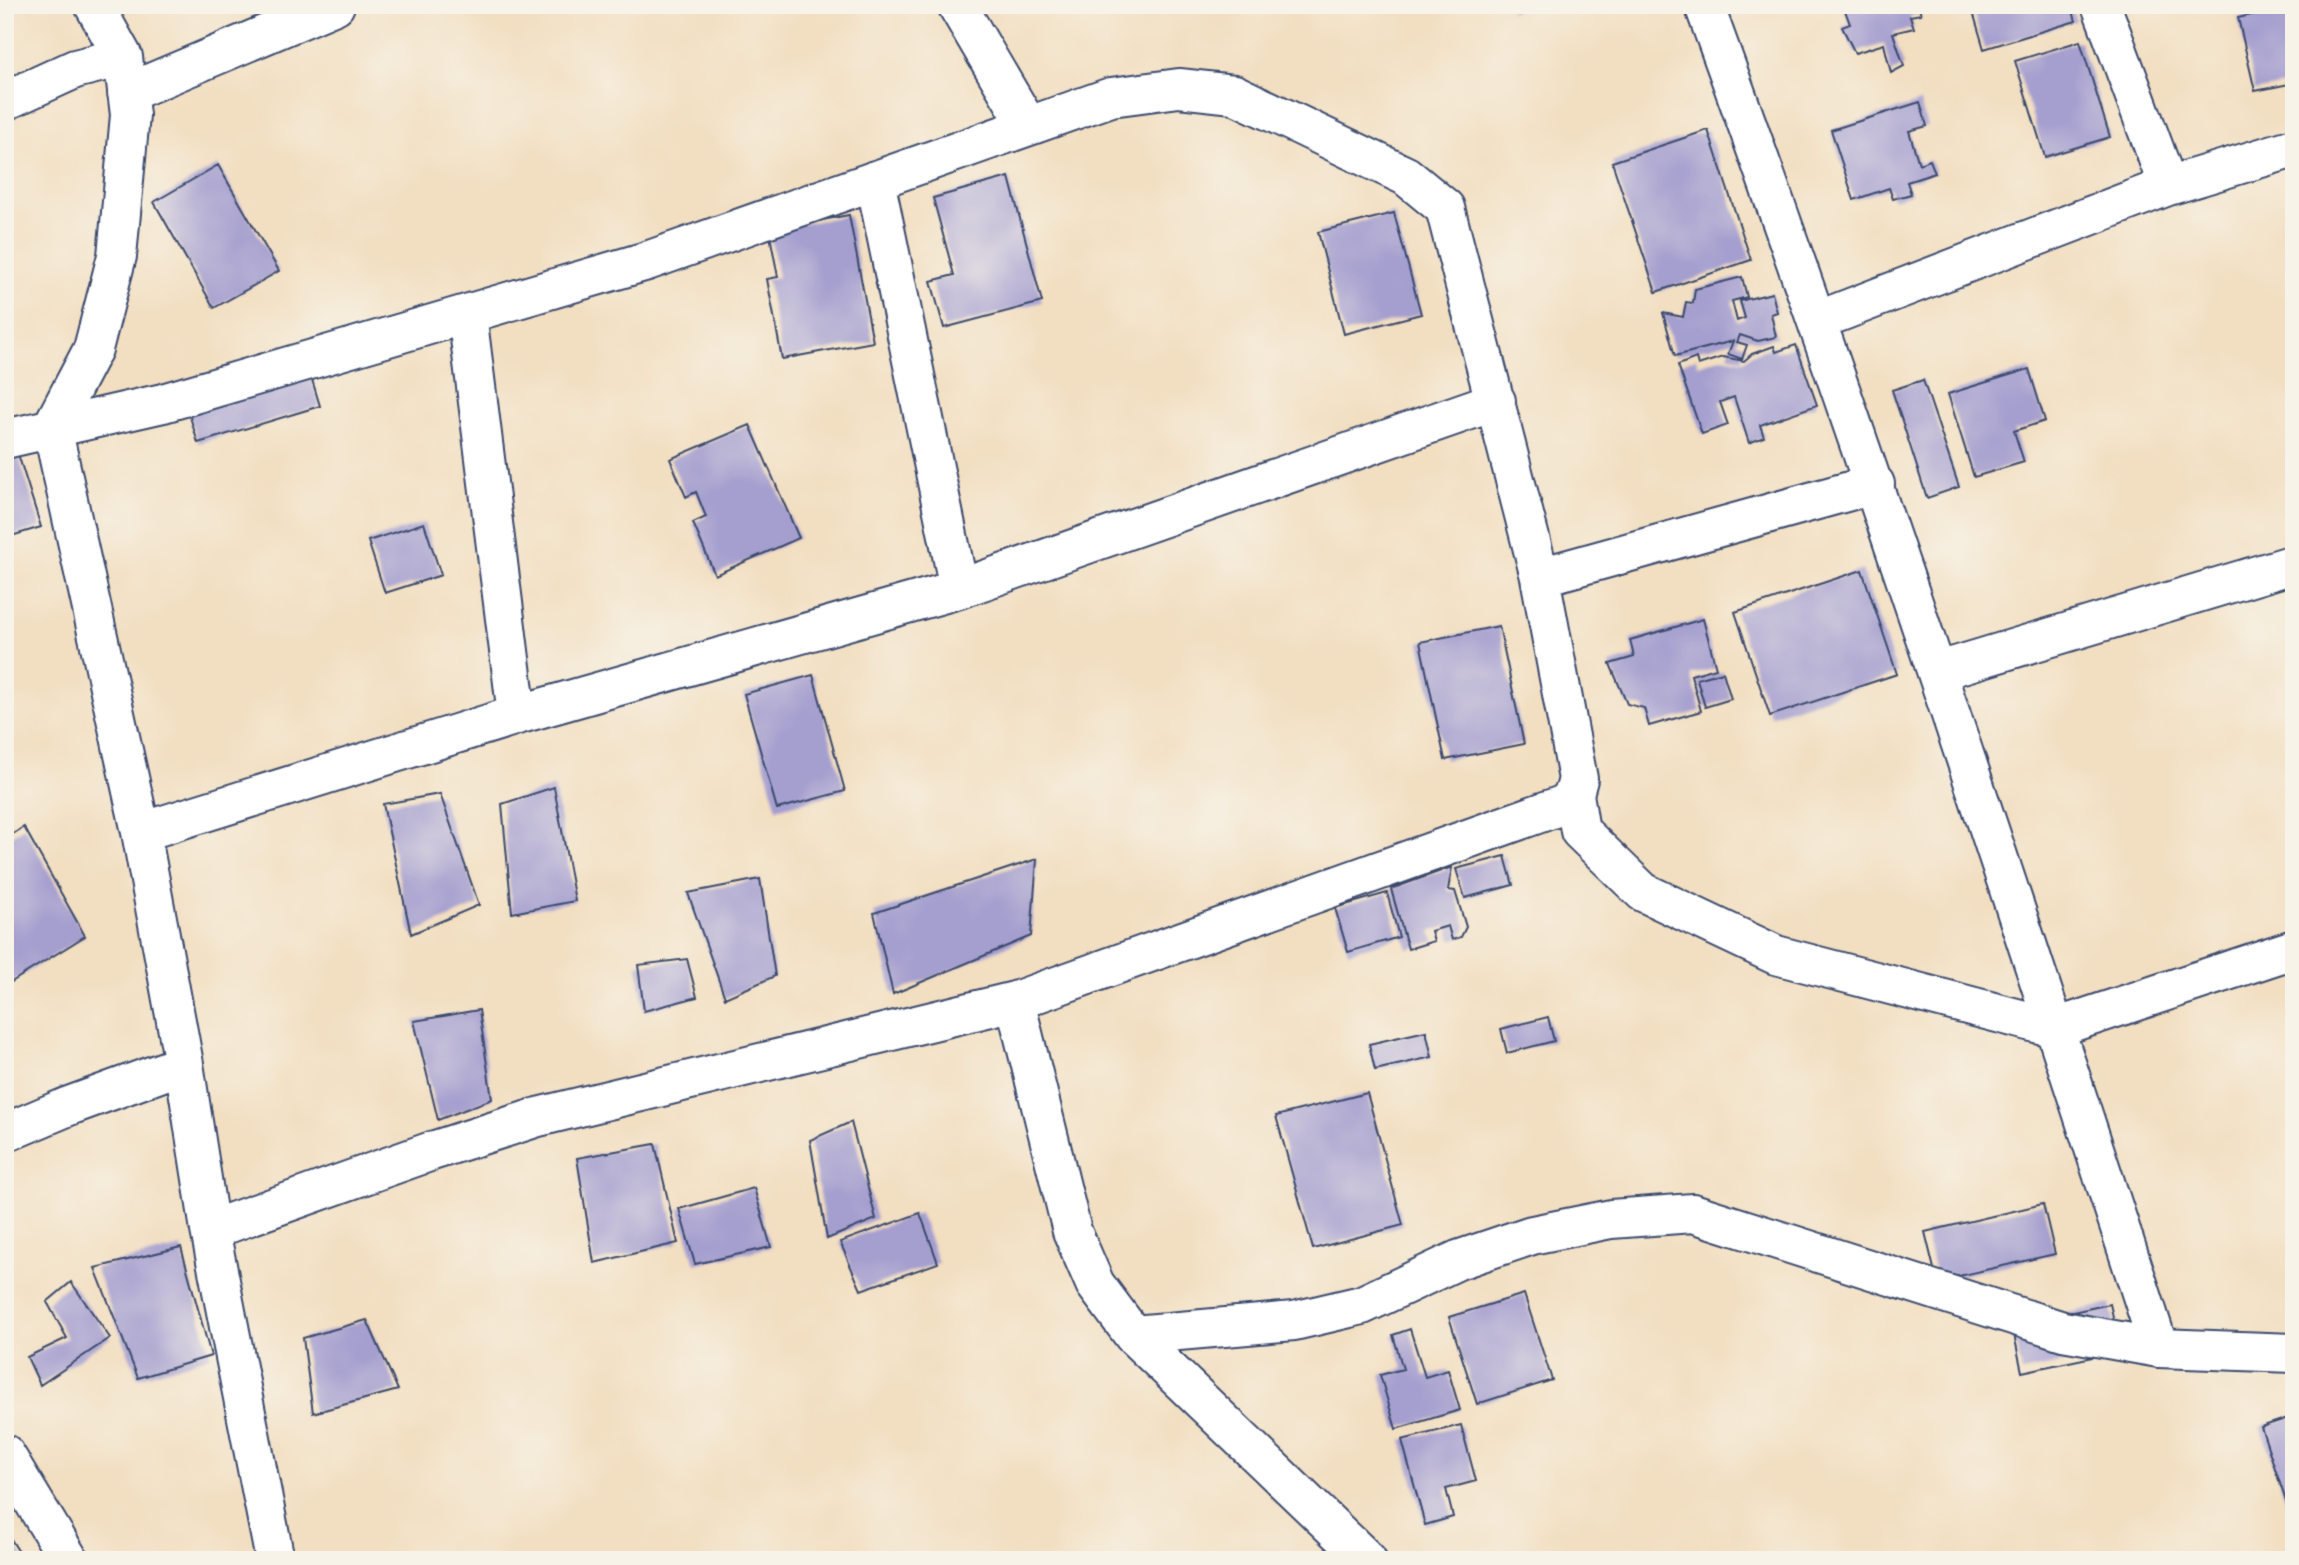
<svg xmlns="http://www.w3.org/2000/svg" width="2299" height="1565" font-family="'Comic Neue',sans-serif">
	<style>
		.building { fill: #a59fcf }
		.lines { fill: none; stroke-linecap: round; stroke-linejoin: round }
		.street-casing { stroke: #3b496d; stroke-width: 42 }
		.street { stroke: #fff; stroke-width: 38 }
	</style>
	<rect width="100%" height="100%" fill="#f7f3e8"/>
	<filter id="ink" filterUnits="userSpaceOnUse"><feTurbulence type="fractalNoise" baseFrequency=".0143" numOctaves="2"/><feDisplacementMap in="SourceGraphic" scale="14" xChannelSelector="R" yChannelSelector="G"/><feConvolveMatrix kernelMatrix="1 2 1 2 8 2 1 2 1" color-interpolation-filters="sRGB"/></filter>
	<filter id="wash" filterUnits="userSpaceOnUse"><feTurbulence type="fractalNoise" baseFrequency=".00686" numOctaves="4" result="noise"/><feDisplacementMap in="SourceGraphic" scale="28" xChannelSelector="R" yChannelSelector="G"/><feGaussianBlur stdDeviation="1.57" result="paint"/><feColorMatrix in="noise" values="0 0 0 0 0 0 0 0 0 0 0 0 0 0 0 0 0 1.4 0 .05"/><feComposite in="paint" operator="in"/></filter>
	<g filter="url(#wash)">
		<rect width="100%" height="100%" fill="#f2dec0"/>
		<g id="blocks">
			<path class="building" d="M1509 5H1527L1511 12Z
				M1843 5H1918L1921 14 1910 16 1914 28 1893 33 1904 66 1891 73 1884 44 1855 53 1842 27 1850 24Z
				M1971 5H2071L2076 21 1984 49Z
				M2294 5V83L2255 91 2238 18Z
				M2080 41 2110 137 2045 157 2015 61Z
				M1920 102 1927 126 1909 131 1919 164 1930 160 1935 173 1907 182 1911 194 1893 199 1889 188 1854 200 1831 130Z
				M1708 130 1751 260 1656 292 1612 162Z
				M218 165 279 271 214 308 154 202Z
				M1009 177 1042 302 944 328 931 281 954 275 933 198Z
				M1394 213 1421 314 1344 334 1318 232Z
				M849 215 873 342 782 359 767 279 778 277 769 230Z
				M1742 277 1747 297 1732 301 1737 321 1745 318 1740 301 1772 293 1777 312 1771 314 1776 337 1758 341 1740 335 1737 342 1747 345 1742 359 1728 354 1733 341 1675 356 1663 313 1683 317 1686 302 1693 303 1695 289Z
				M1796 345 1817 405 1760 425 1764 437 1749 443 1734 397 1720 402 1728 425 1702 434 1678 365 1696 358 1698 365 1723 357 1744 361 1752 354 1774 346 1776 352Z
				M2029 369 2045 421 2014 431 2024 462 1974 477 1948 394Z
				M310 373 320 406 198 443 188 410Z
				M1923 380 1959 487 1927 498 1892 390Z
				M750 425 799 538 715 575 693 523 706 517 696 492 686 497 670 459Z
				M18 454 41 527 5 538V458Z
				M424 523 441 575 385 593 368 541Z
				M1862 570 1897 674 1770 716 1735 612Z
				M1703 619 1716 668 1691 675 1701 711 1649 726 1644 708 1627 704 1610 664 1634 657 1630 640Z
				M1499 626 1524 744 1445 760 1420 642Z
				M1723 672 1731 699 1705 707 1697 679Z
				M813 675 845 791 777 809 744 694Z
				M554 787 575 901 512 913 502 804Z
				M440 794 479 905 411 934 383 804Z
				M24 827 85 936 5 986V839Z
				M1505 856 1513 885 1465 898 1456 869Z
				M1037 859 1031 936 893 994 874 913Z
				M1452 867 1448 890 1455 891 1466 927 1461 937 1452 940 1448 926 1431 931 1434 941 1408 949 1391 889Z
				M760 879 775 976 725 998 688 893Z
				M1387 893 1399 937 1348 952 1335 908Z
				M687 959 697 997 644 1011 638 965Z
				M479 1010 492 1099 438 1120 414 1021Z
				M1548 1017 1554 1041 1507 1053 1501 1029Z
				M1426 1031 1432 1057 1375 1070 1369 1044Z
				M1367 1093 1403 1225 1313 1249 1276 1116Z
				M851 1122 876 1219 827 1239 810 1140Z
				M655 1144 678 1243 594 1263 577 1158Z
				M754 1188 771 1247 695 1264 679 1209Z
				M2043 1204 2055 1254 1937 1281 1925 1232Z
				M920 1213 938 1263 861 1290 840 1242Z
				M181 1247 211 1356 138 1378 95 1268Z
				M71 1282 110 1338 40 1385 27 1357 67 1338 47 1302Z
				M1524 1294 1552 1380 1477 1404 1449 1317Z
				M2110 1304 2121 1351 2022 1372 2012 1325Z
				M367 1320 398 1390 313 1413 303 1338Z
				M1410 1329 1425 1377 1448 1370 1460 1410 1396 1429 1380 1375 1403 1369 1393 1335Z
				M2294 1416V1512L2290 1513 2261 1427Z
				M1461 1425 1476 1481 1446 1489 1453 1517 1425 1525 1402 1440Z
				M5 1530 24 1560H5Z"/>
		</g>
	</g>
	<g filter="url(#ink)">
		<use href="#blocks" fill-opacity="0" stroke="#3b496d" stroke-width="2"/>
		<g class="lines">
			<defs>
				<path id="street" d="M94 5 123 57 130 115 117 256 93 349 52 427 141 832 184 1064 210 1230 275 1560
					M957 5 1027 124
					M1704 5C1866 450 2013 898 2159 1348
					M2101 5 2168 186
					M127 93 335 5
					M5 101 75 69 123 57
					M875 180 959 589
					M467 314 517 715
					M1819 320 2168 186 2294 148
					M5 439 163 403 647 261 1111 97 1179 88 1234 94 1406 176 1445 208 1540 577 1578 779 1574 794 1565 804 1015 1001 538 1117 432 1151 210 1230
					M1540 577 1875 484
					M1939 671 2294 564
					M1574 794 1580 831 1643 892 1776 955 2055 1028 2294 949
					M141 832 517 715 959 589 1496 401
					M1015 1001 1072 1231 1095 1284 1133 1335 1367 1560
					M5 1133 69 1106 184 1064
					M1133 1335 1294 1321 1362 1305 1458 1260 1532 1235 1611 1219 1693 1213 2063 1331 2159 1348 2294 1353
					M5 1454 69 1560"/>
			</defs>
			<use href="#street" class="street-casing"/>
			<use href="#street" class="street"/>
		</g>
	</g>
	<rect width="2299" height="1565" fill="none" stroke="#f7f3e8" stroke-width="28"/>
</svg>
